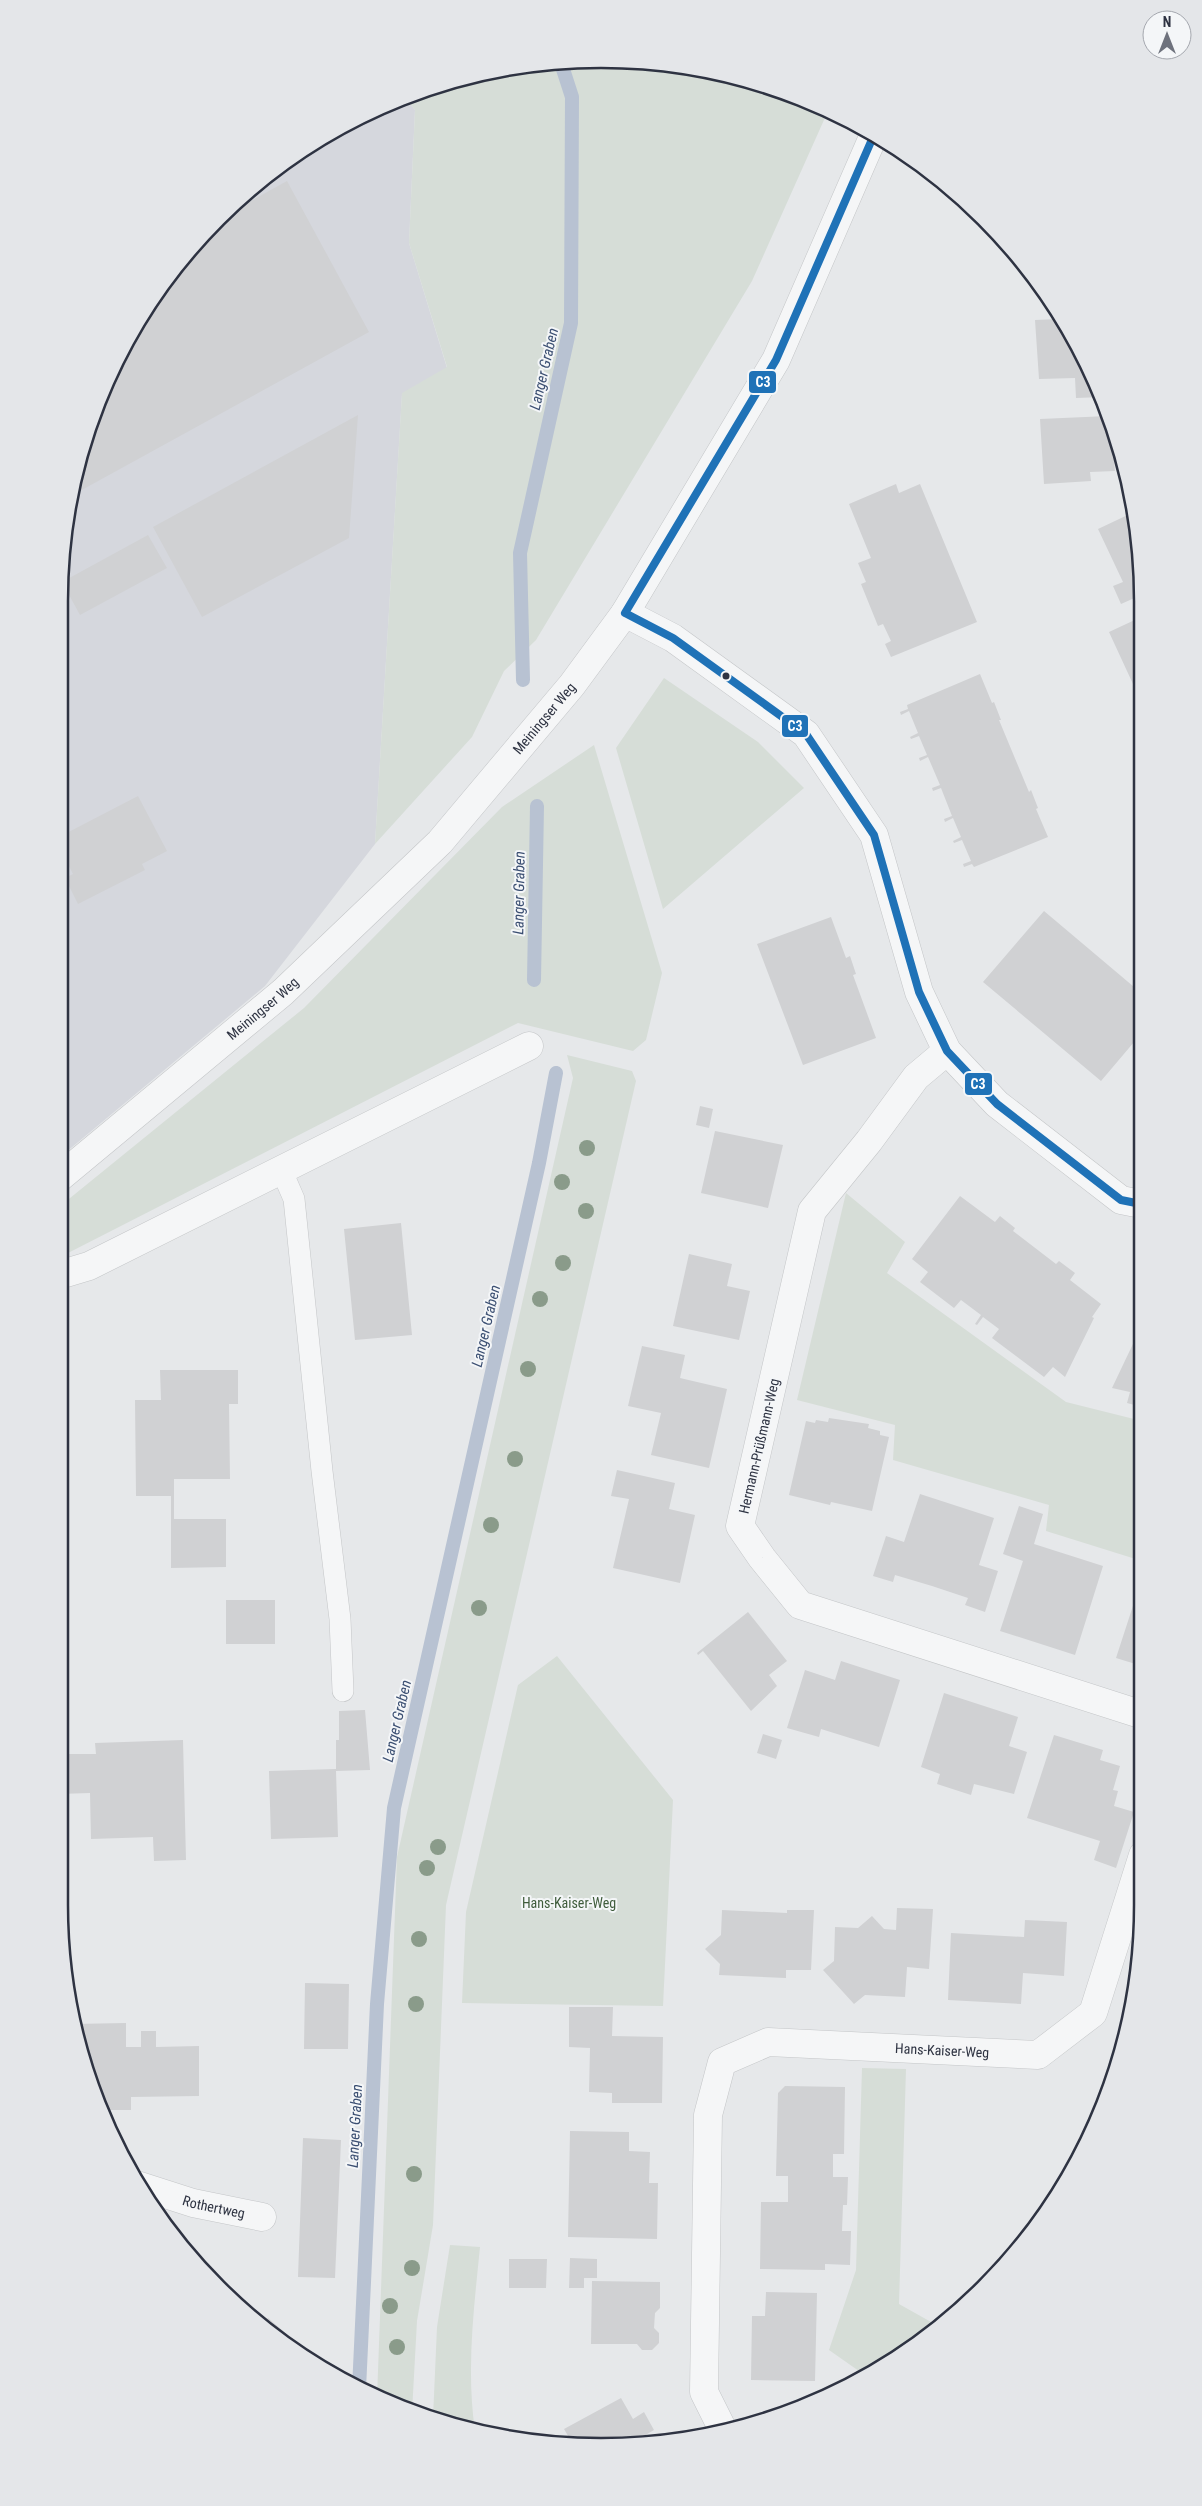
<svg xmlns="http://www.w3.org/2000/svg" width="1202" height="2506" font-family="'Roboto Condensed',sans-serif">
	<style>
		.built { fill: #d5d7dd }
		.green { fill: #d6ddd7 }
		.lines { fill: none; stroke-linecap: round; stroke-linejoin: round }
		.stream { stroke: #b8c2d2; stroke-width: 14 }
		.building { fill: #d0d1d3 }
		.service-casing { stroke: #c4c6c8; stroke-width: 22 }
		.minor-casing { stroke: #c4c6c8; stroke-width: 29 }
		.service { stroke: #f5f6f7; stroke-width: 21 }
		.minor { stroke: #f5f6f7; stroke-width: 28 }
		.bus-1-casing { stroke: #f4f6f8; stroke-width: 11 }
		.bus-1 { stroke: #1f72b7; stroke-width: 8 }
		.tree { fill: #8a9b8a }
		.bus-dot { fill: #2e3342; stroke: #f4f6f8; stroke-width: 2 }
		.labels { text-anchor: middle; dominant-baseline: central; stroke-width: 4; stroke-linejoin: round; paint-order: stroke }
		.street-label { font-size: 14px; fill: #2e3342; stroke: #f4f6f8 }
		.park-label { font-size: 14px; fill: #3f5c3c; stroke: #f4f6f8 }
		.water-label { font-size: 15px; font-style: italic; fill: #3b4f72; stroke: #f4f6f8 }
		.rim { fill: none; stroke: #2e3342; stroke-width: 2.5 }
		.line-badge { stroke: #f4f6f8; stroke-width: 2 }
		.badge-label { font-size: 14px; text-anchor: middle; font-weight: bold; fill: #fff }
	</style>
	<rect width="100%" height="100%" fill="#e6e8ea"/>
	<path class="built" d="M405 97 415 110 409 243 447 368 402 394 375 844 265 986 59 1158V601L69 495 100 393 150 300 218 217 300 150 394 100Z"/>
	<path class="green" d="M601 59 707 69 809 100 828 111 752 281 536 640 504 671 472 737 375 844 402 393 447 367 409 243 415 110 405 97 495 69Z
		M664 678 758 742 804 788 663 909 616 748Z
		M594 745 662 973 646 1040 633 1051 518 1023 68 1253 59 1248V1207L304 1008 502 807Z
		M567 1055 632 1071 636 1081 446 1905 433 2225 417 2321 412 2412 377 2398 397 1857 573 1078Z
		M846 1193 905 1242 887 1273 1066 1402 1142 1421V1561L1046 1531 1049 1505 893 1460 895 1425 797 1400Z
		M557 1656 673 1800 663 2006 462 2003 466 1912 518 1685Z
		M862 2068 906 2069 899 2304 940 2327 931 2335 866 2376 829 2350 856 2270Z
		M450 2245 480 2247C474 2308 466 2369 475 2431L433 2418 437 2327Z"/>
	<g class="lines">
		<path class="stream" d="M523 680 520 553 571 323 572 97 561 63
			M534 980 537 806
			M359 2389 377 2004 394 1808 539 1163 556 1073"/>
	</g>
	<path class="building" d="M287 181 369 332 69 497 100 393 150 300 215 221Z
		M1023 263 1033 273 1021 268Z
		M1059 319 1102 393 1103 397 1076 398 1075 378 1039 379 1035 320Z
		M358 415 349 538 202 617 153 527Z
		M1108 416 1120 461H1114L1115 471 1090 472 1091 481 1044 484 1040 419Z
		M896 484 899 493 920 484 977 622 891 657 885 644 891 641 883 624 878 626 861 584 866 582 858 563 871 558 849 504Z
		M1134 512 1139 530V596L1121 604 1113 586 1123 582 1098 529Z
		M148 535 167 568 80 615 62 582Z
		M1139 618V697L1109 632Z
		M980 674 992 703 994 702 1001 720H999L1029 792 1031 790 1038 808 1036 809 1048 837 974 867 972 864 964 867 963 864 971 861 962 840 954 843 953 841 961 837 953 818 945 822 944 819 952 816 941 788 933 791 932 788 940 785 928 757 920 761 919 758 927 755 919 736 911 739 910 737 918 733 909 711 901 715 900 712 908 709 907 705Z
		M138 796 167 851 142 864 145 870 78 904 65 878 73 874 59 847V837Z
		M1044 911 1140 992V1035L1101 1081 983 982Z
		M831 917 846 958 850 956 856 974 853 975 876 1038 803 1065 757 944Z
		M700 1106 713 1109 709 1128 696 1125Z
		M715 1131 783 1145 768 1208 701 1193Z
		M960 1196 995 1222 1000 1216 1015 1228 1013 1231 1056 1264 1059 1261 1075 1273 1070 1280 1101 1304 1092 1317 1094 1318 1065 1377 1053 1367 1044 1377 992 1338 999 1329 983 1317 977 1325 975 1324 981 1315 961 1300 954 1308 920 1282 928 1272 912 1259Z
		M401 1223 412 1335 355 1340 344 1229Z
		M689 1254 732 1264 727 1286 750 1291 739 1340 673 1326Z
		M1141 1327V1369L1142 1407 1127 1403 1130 1392 1112 1388Z
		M642 1346 685 1355 680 1378 727 1389 709 1468 651 1455 661 1413 628 1406Z
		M160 1370H238V1404H229L230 1479H174V1519H226V1567L171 1568V1496H136L135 1400H161Z
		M829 1418 869 1424 868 1428 880 1431V1435L889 1437 872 1511 831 1502 830 1505 789 1495 806 1421 815 1423 816 1420 828 1422Z
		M617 1470 675 1483 669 1509 695 1515 680 1583 613 1568 629 1499 611 1496Z
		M920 1494 994 1518 979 1565 998 1571 985 1612 965 1605 968 1598 932 1586 895 1575 893 1582 873 1576 886 1536 904 1542Z
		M1019 1506 1043 1514 1034 1544 1103 1566 1075 1655 1000 1631 1023 1561 1003 1554Z
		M1142 1578V1666L1116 1658Z
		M226 1600H275V1644H226Z
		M748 1612 787 1661 769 1675 777 1686 751 1711 703 1651 698 1655 697 1653Z
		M841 1661 900 1680 879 1747 821 1729 819 1737 787 1728 805 1670 835 1680Z
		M944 1693 1018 1717 1009 1746 1027 1752 1014 1794 974 1784 971 1795 937 1784 940 1774 921 1767Z
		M365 1710 370 1770 336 1771 338 1837 271 1839 269 1771 336 1769V1740H339V1711Z
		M763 1734 782 1740 776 1759 757 1753Z
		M1054 1735 1103 1750 1100 1760 1120 1766 1113 1790 1118 1791 1114 1806 1134 1812 1116 1868 1094 1860 1100 1841 1027 1818Z
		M183 1740 186 1860 154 1861 153 1837 91 1839 90 1793 59 1794V1754H96L95 1743Z
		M897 1908 933 1909 929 1969 907 1967 905 1997 865 1995 854 2004 823 1970 834 1961 835 1927 858 1928 872 1916 884 1929 896 1930Z
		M722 1910 787 1913V1910H814L811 1970H786V1978L719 1975 720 1964 705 1949 721 1935Z
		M1025 1920 1067 1922 1064 1976 1023 1973 1021 2004 948 2000 951 1933 1024 1937Z
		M305 1983 349 1984 348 2049H304Z
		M569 2007H613L612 2036 663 2037 662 2103H612V2093L589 2092 590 2048 569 2047Z
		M126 2023V2047H141V2031H156V2047L199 2046V2096L131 2097V2110H110V2123H108L88 2080 73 2024Z
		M785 2086 845 2087 844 2154H833V2177H848L847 2205H843L842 2231H851L850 2265 825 2264V2270L760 2269 761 2202H788V2176H776L778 2093Z
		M570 2131 629 2132V2151L650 2152 649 2183H658L657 2239 568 2237Z
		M303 2138 341 2140 335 2278 298 2277Z
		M570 2258 597 2259V2278H584V2288H569Z
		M509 2259H547L546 2288H509Z
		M592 2281 660 2282V2308L655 2313 654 2328 659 2333V2343L652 2350H642L637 2344H591Z
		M766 2292 817 2293 815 2381 751 2380 752 2316H765Z
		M268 2318 318 2361 316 2364 261 2326Z
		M621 2398 633 2419 644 2412 654 2430 642 2437 646 2443 574 2446 564 2429Z"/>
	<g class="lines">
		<defs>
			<path id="service" d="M281 1169 294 1199 322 1471 340 1619 343 1691"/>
			<g id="minor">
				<path d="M625 613 673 638 806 734 874 835 919 992 947 1051 997 1104 1121 1200 1141 1204"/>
				<path d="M947 1051 916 1077 869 1141 812 1211 740 1526 762 1558 800 1605 1143 1715"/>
				<path id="s1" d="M59 1178 283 992 440 842 572 685 625 613 776 360 873 137"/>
				<path d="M59 1275 89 1266 529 1046"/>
				<path id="s2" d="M137 2185 193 2203 262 2217"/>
				<path id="s3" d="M724 2432 704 2392 708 2115 722 2062 768 2042 1038 2055 1093 2013 1143 1855"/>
			</g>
		</defs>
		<use href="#service" class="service-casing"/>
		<use href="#minor" class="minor-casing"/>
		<use href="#service" class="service"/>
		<use href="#minor" class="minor"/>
		<defs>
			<path id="bus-1" d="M625 613 673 638 806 734 874 835 919 992 947 1051 997 1104 1121 1200 1141 1204
				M625 613 776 360 873 137"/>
		</defs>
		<use href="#bus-1" class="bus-1-casing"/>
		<use href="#bus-1" class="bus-1"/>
	</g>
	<g class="tree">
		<circle cx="587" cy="1148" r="8"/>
		<circle cx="562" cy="1182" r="8"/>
		<circle cx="586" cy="1211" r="8"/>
		<circle cx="563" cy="1263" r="8"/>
		<circle cx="540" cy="1299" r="8"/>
		<circle cx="528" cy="1369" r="8"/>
		<circle cx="515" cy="1459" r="8"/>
		<circle cx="491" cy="1525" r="8"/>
		<circle cx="479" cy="1608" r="8"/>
		<circle cx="438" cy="1847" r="8"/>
		<circle cx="427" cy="1868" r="8"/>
		<circle cx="419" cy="1939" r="8"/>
		<circle cx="416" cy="2004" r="8"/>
		<circle cx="414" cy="2174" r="8"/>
		<circle cx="412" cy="2268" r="8"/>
		<circle cx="390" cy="2306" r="8"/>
		<circle cx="397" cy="2347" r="8"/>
	</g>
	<circle class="bus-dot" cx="726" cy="676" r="4.5"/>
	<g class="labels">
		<g class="street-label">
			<text stroke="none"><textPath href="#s1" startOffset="670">Meiningser Weg</textPath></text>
			<text stroke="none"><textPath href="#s1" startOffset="265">Meiningser Weg</textPath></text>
			<text transform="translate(759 1446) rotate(-77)">Hermann-Prüßmann-Weg</text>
			<text stroke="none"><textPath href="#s3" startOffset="601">Hans-Kaiser-Weg</textPath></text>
			<text stroke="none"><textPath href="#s2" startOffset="80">Rothertweg</textPath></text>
		</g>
		<g class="park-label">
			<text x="569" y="1903">Hans-Kaiser-Weg</text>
		</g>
		<g class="water-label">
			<text transform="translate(544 369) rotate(-77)">Langer Graben</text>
			<text transform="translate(519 893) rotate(-89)">Langer Graben</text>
			<text transform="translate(486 1326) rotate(-77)">Langer Graben</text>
			<text transform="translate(397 1721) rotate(-77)">Langer Graben</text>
			<text transform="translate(355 2126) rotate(-87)">Langer Graben</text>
		</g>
	</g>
	<path d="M0 0H1202V2506H0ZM601 68H601A533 533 0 0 1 1134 601V1905A533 533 0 0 1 601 2438H601A533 533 0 0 1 68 1905V601A533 533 0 0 1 601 68Z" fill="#e4e6e9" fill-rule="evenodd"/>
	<path class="rim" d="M601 68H601A533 533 0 0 1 1134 601V1905A533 533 0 0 1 601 2438H601A533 533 0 0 1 68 1905V601A533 533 0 0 1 601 68Z"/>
	<g class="line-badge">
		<rect x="748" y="370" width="29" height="24" rx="5" fill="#1f72b7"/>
		<rect x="781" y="714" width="28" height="24" rx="5" fill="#1f72b7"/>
		<rect x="964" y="1072" width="29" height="24" rx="5" fill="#1f72b7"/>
	</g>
	<g class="badge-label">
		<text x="763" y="387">C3</text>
		<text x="795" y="731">C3</text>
		<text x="978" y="1089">C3</text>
	</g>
	<g transform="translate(1167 35)"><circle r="24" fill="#f4f6f8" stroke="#a5a8af"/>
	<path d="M0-4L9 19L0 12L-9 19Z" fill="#6e727d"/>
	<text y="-8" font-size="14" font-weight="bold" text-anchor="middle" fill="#2e3342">N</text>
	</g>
</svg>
